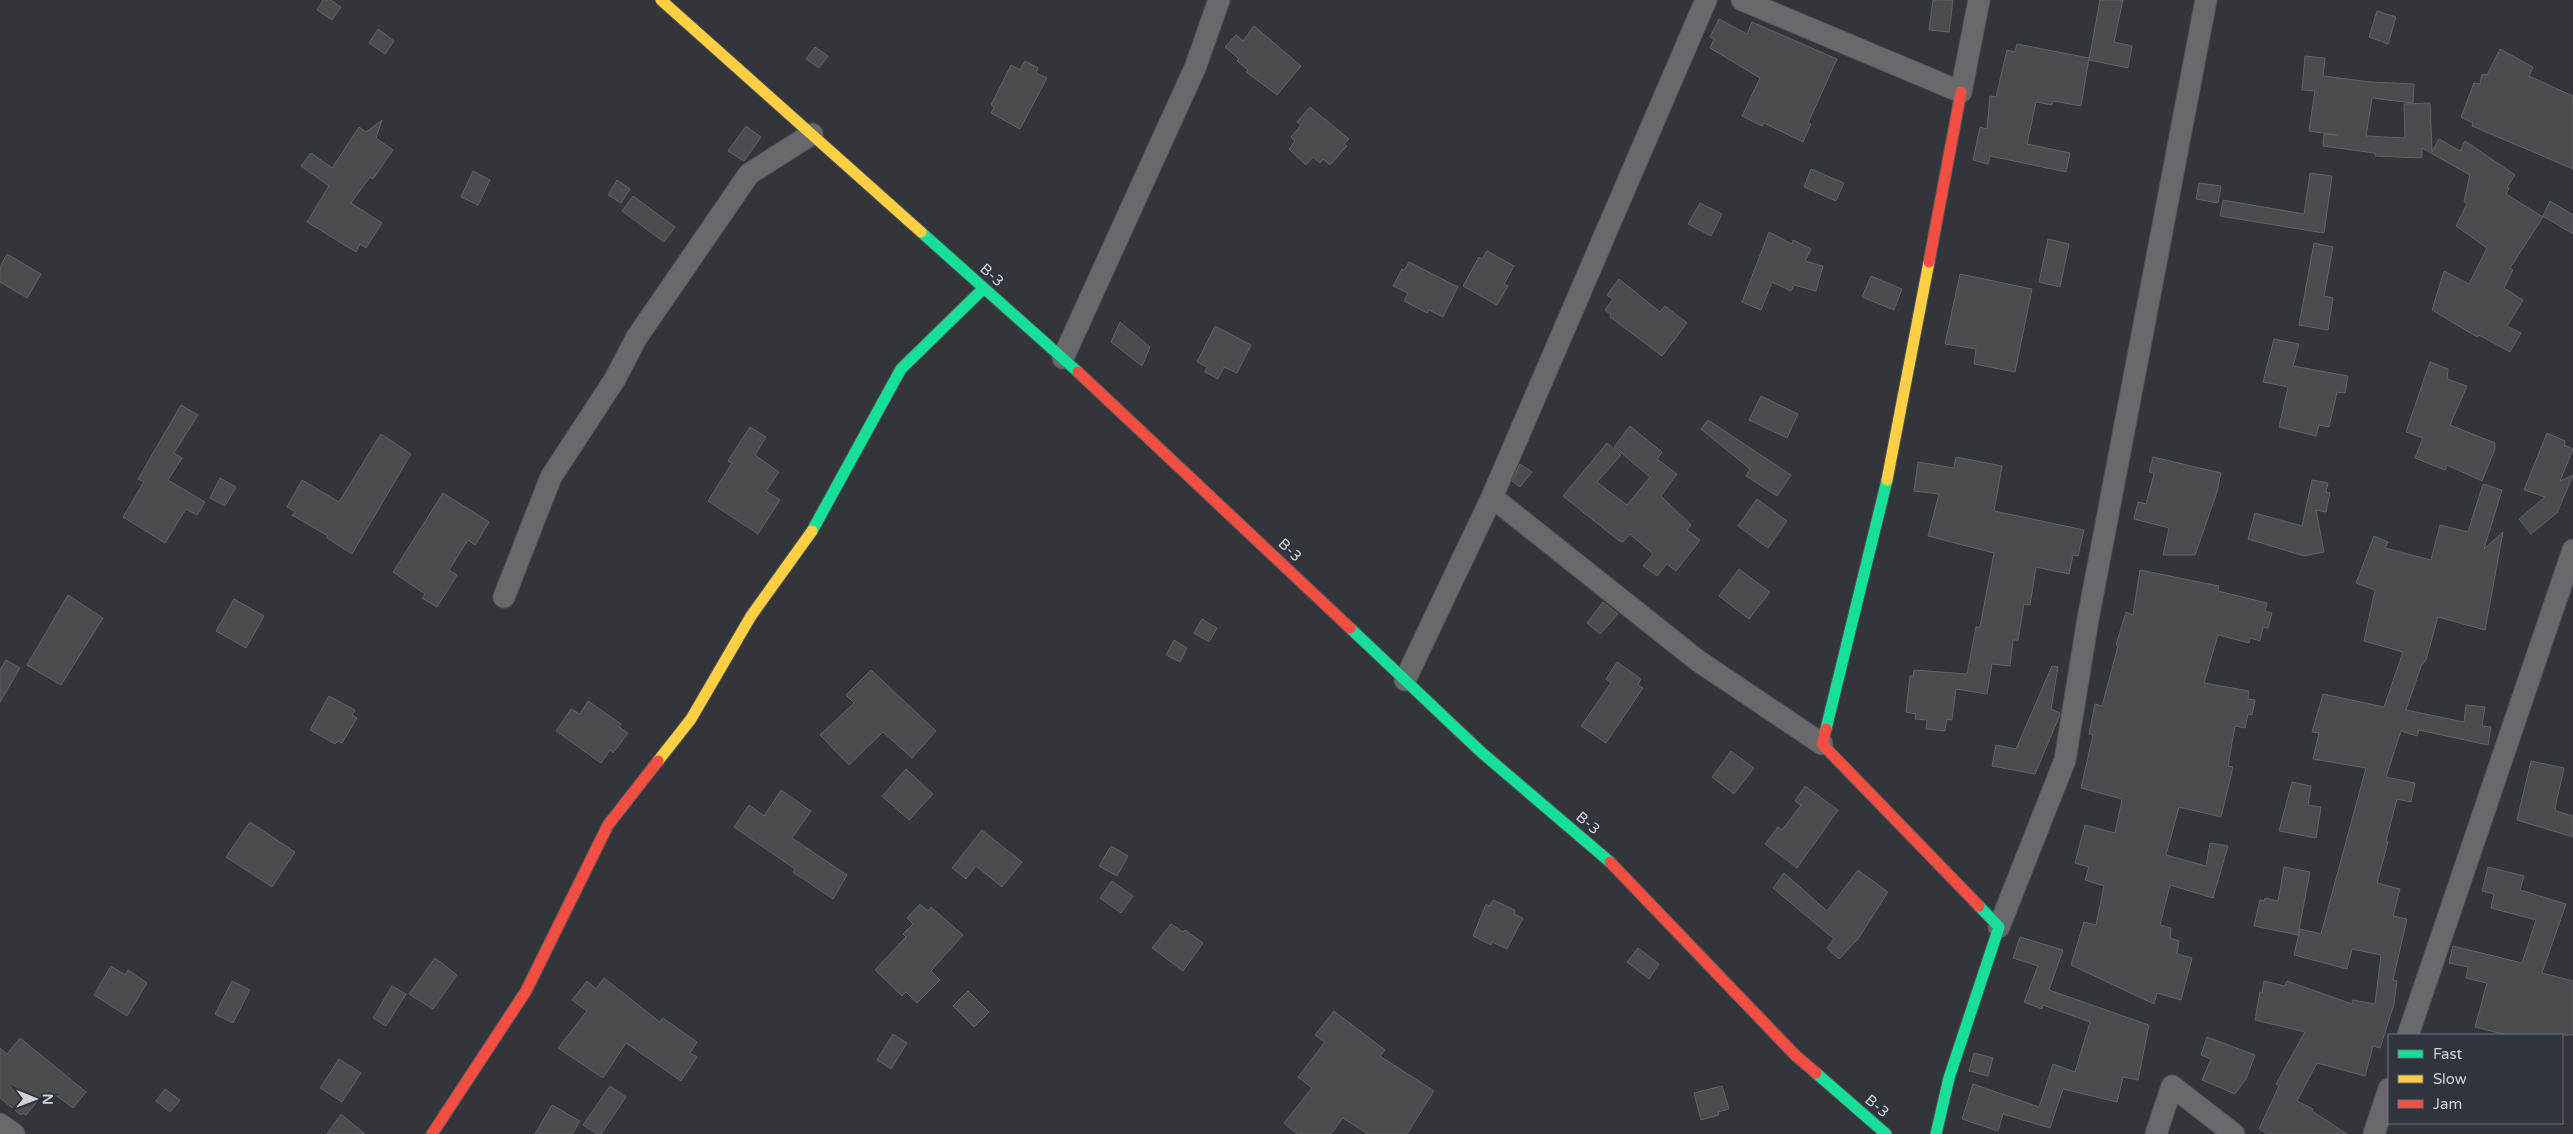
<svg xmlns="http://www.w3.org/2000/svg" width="2573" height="1134" font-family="'Varela Round',sans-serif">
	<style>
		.building { fill: #4b4b50; stroke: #626367 }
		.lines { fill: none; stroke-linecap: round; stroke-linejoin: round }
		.street-casing { stroke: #515358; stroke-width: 23 }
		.fast-casing { stroke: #515358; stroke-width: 13 }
		.slow-casing { stroke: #515358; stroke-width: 13 }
		.jam-casing { stroke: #515358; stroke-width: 13 }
		.street { stroke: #67696d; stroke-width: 21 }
		.fast { stroke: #16e098; stroke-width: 11 }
		.slow { stroke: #ffcf43; stroke-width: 11 }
		.jam { stroke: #f24e42; stroke-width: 11 }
		.labels { text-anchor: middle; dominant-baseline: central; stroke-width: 4; stroke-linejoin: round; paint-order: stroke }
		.street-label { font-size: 15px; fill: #cfd2d8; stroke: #2f343d }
	</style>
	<rect width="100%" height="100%" fill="#32353a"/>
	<path class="building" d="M323 0H331L341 7 332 20 317 10Z
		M1933 0H1953L1949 32 1929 30Z
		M2100 0H2123L2114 42 2132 46 2128 68 2089 60Z
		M2377 11 2396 17 2388 44 2369 37Z
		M1719 19 1747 34 1752 22 1837 59 1808 123 1811 124 1803 142 1764 123 1762 126 1742 116 1760 78 1710 48 1714 39 1710 37Z
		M1254 26 1301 66 1277 95 1246 72 1248 70 1237 61 1239 59 1225 47 1236 35 1243 41Z
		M378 29 394 41 385 54 369 43Z
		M2017 44 2089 58 2081 106 2053 101 2052 105 2036 102 2027 144 2070 153 2066 172 1990 156 1988 164 1973 160 1980 127 1987 129 1990 96 1996 97 2007 50 2015 52Z
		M815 47 828 56 819 68 806 59Z
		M2500 49 2533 67 2529 76 2573 96V169L2472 126 2473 123 2461 117 2474 83 2480 84 2482 74 2487 75Z
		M2305 56 2325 58 2323 76 2371 82 2414 84 2413 103 2372 98 2366 136 2405 138 2404 104 2430 103 2432 152 2439 139 2460 151 2465 141 2515 175 2507 187 2509 188 2506 194 2543 217 2510 268 2513 270 2504 288 2523 300 2507 326 2521 333 2510 352 2479 335 2477 337 2432 310 2444 271 2469 284 2487 248 2456 226 2467 204 2464 201 2470 175 2422 148V158L2375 156V153L2323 146 2324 134 2338 135 2309 131 2315 91 2302 90Z
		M1025 61 1038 68 1036 73 1047 78 1020 129 991 113 994 107 991 105 1011 65 1020 70Z
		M1310 107 1349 139 1344 144 1347 146 1330 165 1323 159 1320 163 1313 157 1306 165 1289 149 1295 141 1291 137 1301 125 1297 122Z
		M382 120 376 138 393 150 373 179 370 177 351 203 382 223 366 248 360 244 356 252 307 222 329 186 301 166 311 153 332 168 359 127 366 132Z
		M746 126 761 137 744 161 728 151Z
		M1811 169 1844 183 1836 201 1804 187Z
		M473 171 490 180 478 205 461 197Z
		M2310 173 2332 176 2324 233 2220 216 2223 200 2304 214Z
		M617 180 630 189 621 203 608 195Z
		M2199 183 2221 186 2218 203 2196 199Z
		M633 196 675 227 664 242 622 211Z
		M2550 201 2573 215V234L2543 216Z
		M1700 203 1722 214 1711 236 1688 224Z
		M1769 232 1792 244 1793 240 1811 249 1805 261 1823 266 1816 291 1794 285 1791 291 1772 282 1761 310 1742 302Z
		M2048 239 2069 244 2060 287 2039 282Z
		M2314 243 2333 247 2324 296 2333 298 2328 330 2299 325Z
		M1487 251 1514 266 1504 284 1508 286 1497 305 1463 286 1479 257 1482 259Z
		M7 254 41 274 27 298 0 282V267Z
		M1409 262 1458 287 1443 317 1429 310 1427 313 1404 301 1408 293 1393 286 1402 269 1404 270Z
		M1960 274 2032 289 2015 372 1974 364 1976 349 1945 344Z
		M1871 276 1902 289 1894 310 1862 297Z
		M1619 279 1660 312 1665 306 1687 323 1662 356 1610 317 1611 315 1605 310 1613 299 1607 295Z
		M1120 322 1150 347 1142 366 1111 342Z
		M1215 326 1251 345 1237 373 1224 367 1218 379 1205 372 1207 367 1197 362Z
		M2274 339 2299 344 2293 366 2348 376 2345 393 2337 392 2329 427 2319 425 2316 436 2279 427 2288 387 2263 382Z
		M2430 362 2448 369 2447 379 2467 386 2450 425 2495 443V449L2482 481 2447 465 2445 470 2415 458 2423 438 2406 432Z
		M1761 396 1798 414 1787 438 1749 420Z
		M181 405 198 415 174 453 182 458 168 480 205 502 197 515 186 509 165 543 123 517 144 482 138 479Z
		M1708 420 1791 475 1777 496 1746 476 1750 469 1701 429Z
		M1630 426 1662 452 1657 459 1677 474 1661 496 1691 525 1687 530 1700 540 1676 571 1667 564 1657 576 1643 566 1653 554 1630 534 1623 542 1618 540 1563 496 1607 443 1621 455 1597 482 1627 505 1650 477 1614 447Z
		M750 427 766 437 755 455 779 472 766 491 780 500 758 534 708 501 732 463 728 461Z
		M2547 433 2565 441 2564 445 2573 449 2560 481 2573 475 2557 513 2531 534 2519 519 2545 497 2524 490Z
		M381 434 411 454 352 554 327 538 328 536 292 515 296 512 287 507 302 480 339 502Z
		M1956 457 2002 466 1994 511 2084 530 2078 556 2073 555 2069 574 2036 567 2030 605 2024 604 2018 640H2013L2010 666 1992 664 1987 694 1956 689 1952 720 1947 719 1945 731 1926 729 1927 720 1915 719 1916 714 1906 712 1910 676H1913L1914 670 1967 674 1976 627H1980L1994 553 1928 536 1939 494 1914 491 1918 462 1954 468Z
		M2153 457 2221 473 2217 492 2195 555H2163L2169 528 2134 519 2138 502 2146 504 2154 474 2149 472Z
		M1520 464 1532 472 1520 487 1512 481Z
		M220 478 236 487 225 506 210 498Z
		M2312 480 2328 483 2326 492 2330 493 2326 512 2316 510 2324 552 2304 556 2248 539 2255 513 2302 526Z
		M2483 484 2502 490 2484 549 2503 532 2485 630 2438 617 2426 660 2421 666 2406 710 2464 722 2466 705 2485 707 2482 726 2491 727 2488 745 2419 730 2417 736 2401 731 2386 777 2415 783 2411 802 2397 799 2386 841 2388 842 2377 883 2400 889 2393 916 2407 919 2393 980 2397 981 2394 1004 2380 1048 2373 1046 2365 1076 2317 1063 2297 1101 2313 1109 2312 1111 2347 1134H2268L2259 1129 2279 1086 2276 1084 2305 1032 2255 1020 2260 992 2262 993 2264 981 2285 986 2287 981 2352 1004 2353 1000 2375 1004 2381 955 2352 949 2347 969 2294 955 2300 929 2321 934 2366 768 2313 759 2319 733 2312 732 2323 694 2384 707 2403 652 2364 641 2375 590 2356 583 2374 536 2388 542 2385 548 2431 560 2440 525 2468 532Z
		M443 493 489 522 475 545 468 540 449 570 457 575 437 607 422 598 425 594 393 572Z
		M1757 499 1787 521 1768 548 1738 526Z
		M1739 569 1770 592 1749 619 1719 596Z
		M2140 570 2219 586 2218 591 2267 603 2265 611 2272 613 2268 628 2263 627 2260 641 2250 638 2249 643 2218 635 2204 683 2249 691 2248 699 2255 700 2252 715 2248 714 2245 728 2235 726 2228 766 2233 767 2221 817 2179 807 2166 855 2206 866 2210 843 2228 846 2213 898 2170 885 2160 925 2171 928 2170 938 2179 941 2177 954 2192 958 2181 1000 2157 993 2154 1004 2071 965 2084 922 2096 925 2104 886 2085 880 2089 867 2075 863 2085 825 2115 833 2122 799 2081 788 2093 735 2089 734 2095 704 2102 706 2118 646 2116 645 2126 612 2133 615Z
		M68 595 103 618 61 685 27 665Z
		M234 599 264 616 246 648 216 631Z
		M1603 602 1618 614 1600 634 1587 623Z
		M1202 619 1217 628 1209 642 1194 633Z
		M1174 640 1187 648 1180 662 1166 655Z
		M6 660 20 668 0 702V670Z
		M1617 662 1641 679 1638 685 1643 688 1606 743 1581 726 1611 683 1606 679Z
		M2052 666 2058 667 2051 709 2060 713 2059 717 2035 774 1992 766 1996 745 2016 749Z
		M871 670 936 731 912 758 883 732 849 765 820 735 854 703 846 695Z
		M329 696 355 710 352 715 357 718 342 743 338 741 335 744 310 730Z
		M588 701 621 724 619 727 628 733 613 753 610 750 601 763 556 731 571 709 580 714Z
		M1731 751 1754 768 1734 794 1712 777Z
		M2531 761 2564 768 2555 808 2556 811 2573 816V837L2517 820Z
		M906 769 933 794 909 820 882 796Z
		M2292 782 2311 786 2308 805 2321 807 2316 838 2279 831Z
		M1805 786 1838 810 1797 868 1765 844 1778 827 1782 830 1801 805 1795 801Z
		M781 790 811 811 792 838 847 875 833 899 793 872 795 869 734 827 749 805 764 816Z
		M250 822 295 852 272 887 226 857Z
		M982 830 1022 862 1002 887 976 866 966 879 952 868Z
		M1111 846 1128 856 1117 876 1099 866Z
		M2284 867 2310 872 2298 935 2254 926 2260 900 2264 901 2265 898 2278 901Z
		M2488 867 2524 876 2520 890 2566 904 2542 973 2573 981V1035H2507L2475 1027 2487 983 2466 978 2468 967 2449 963 2453 946 2522 963 2536 920 2491 908 2494 894 2482 891Z
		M1858 870 1888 892 1858 939 1839 959 1827 948 1834 939 1773 888 1784 873 1827 911Z
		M1112 881 1133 896 1121 913 1100 898Z
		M1493 900 1515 910 1514 914 1523 918 1507 949 1492 942 1491 945 1473 936 1486 904 1489 906Z
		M920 904 928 911 931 907 963 935 931 971 940 980 917 1003 906 992 902 996 875 970 906 937 903 934 913 924 907 918Z
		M1171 924 1183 932 1185 930 1203 943 1183 971 1152 948Z
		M2020 937 2063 950 2049 990 2149 1025 2138 1080 2123 1077 2117 1102 2063 1089 2050 1128 2003 1114 1998 1131 1962 1119 1973 1084 2039 1107 2053 1064 2075 1072 2090 1022 2043 1005 2042 1009 2024 1002 2038 966 2013 958Z
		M1638 948 1659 964 1649 979 1627 962Z
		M435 958 457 975 433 1009 409 994Z
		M111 966 125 975 128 970 147 983 127 1016 94 995Z
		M604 978 660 1022 663 1018 697 1042 690 1053 697 1057 681 1081 626 1043 603 1078 558 1048 587 1011 572 1000 587 981 596 989Z
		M232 981 250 990 233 1023 215 1014Z
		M392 986 406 994 386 1026 373 1018Z
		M968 991 989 1012 974 1027 953 1006Z
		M1334 1011 1385 1050 1380 1056 1434 1091 1407 1134H1368L1343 1118 1331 1134H1297L1284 1123 1312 1088 1298 1077 1325 1042 1315 1035Z
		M893 1034 907 1043 891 1069 877 1060Z
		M2207 1037 2255 1055 2246 1079 2235 1094 2202 1080 2211 1059 2201 1055Z
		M20 1038 86 1092 73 1108 49 1090 46 1094 44 1093 26 1115 23 1113 21 1115 0 1098V1048L7 1054Z
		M1974 1053 1993 1058 1988 1076 1969 1071Z
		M339 1059 361 1073 342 1102 320 1088Z
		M610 1086 626 1097 601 1134H597L583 1125Z
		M1722 1086 1729 1109 1718 1112 1719 1115 1701 1120 1694 1093Z
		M165 1089 180 1100 170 1112 156 1101Z
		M552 1105 580 1121 572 1134H535Z
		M341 1114 365 1134H327Z"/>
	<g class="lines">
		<defs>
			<path id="street" d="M1742 0 1961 92 1979 0
				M1063 358 1195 68 1219 0
				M1492 497 1697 660 1822 744
				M504 597 551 477 615 379 637 337 749 174 812 134
				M1405 680 1492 497 1706 0
				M1999 927 2065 760 2088 619 2206 0
				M2408 1035 2573 550
				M0 1124 14 1134
				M2156 1134 2172 1086 2234 1134
				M2374 1134 2389 1089"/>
			<path id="fast" d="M921 232 1078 372
				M812 531 901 369 984 288
				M1350 628 1481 752 1610 862
				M1826 729 1887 480
				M1816 1073 1886 1134
				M1936 1134 1949 1078 1999 927 1979 906"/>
			<path id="slow" d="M661 0 921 232
				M1887 480 1929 262
				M658 761 691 719 751 616 812 531"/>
			<path id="jam" d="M1929 262 1961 92
				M1078 372 1350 628
				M1826 729 1822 744 1979 906
				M1610 862 1795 1055 1816 1073
				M432 1134 526 991 608 825 658 761"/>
		</defs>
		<use href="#street" class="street-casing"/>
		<use href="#fast" class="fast-casing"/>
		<use href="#slow" class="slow-casing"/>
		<use href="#jam" class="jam-casing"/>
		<use href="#street" class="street"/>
		<use href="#fast" class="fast"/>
		<use href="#slow" class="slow"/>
		<use href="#jam" class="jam"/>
	</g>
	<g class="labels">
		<g class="street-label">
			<text transform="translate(992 275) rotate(42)">B-3</text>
			<text transform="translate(1290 550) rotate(44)">B-3</text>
			<text transform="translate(1588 823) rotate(41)">B-3</text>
			<text transform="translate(1877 1106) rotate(41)">B-3</text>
		</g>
	</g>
	<rect x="2388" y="1034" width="175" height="90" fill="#2f343d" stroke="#6f737b"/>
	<rect x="2398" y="1050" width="25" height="8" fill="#16e098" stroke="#6f737b"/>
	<text x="2433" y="1059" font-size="15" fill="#cfd2d8">Fast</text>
	<rect x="2398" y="1075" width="25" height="8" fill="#ffcf43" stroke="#6f737b"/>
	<text x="2433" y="1084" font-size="15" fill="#cfd2d8">Slow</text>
	<rect x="2398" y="1100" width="25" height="8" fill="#f24e42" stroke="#6f737b"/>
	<text x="2433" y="1109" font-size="15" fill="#cfd2d8">Jam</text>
	<g transform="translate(35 1099) rotate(91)" stroke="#2f343d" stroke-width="4" paint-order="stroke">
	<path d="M0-4L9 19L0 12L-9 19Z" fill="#cfd2d8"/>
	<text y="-8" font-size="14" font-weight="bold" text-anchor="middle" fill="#cfd2d8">N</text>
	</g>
</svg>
